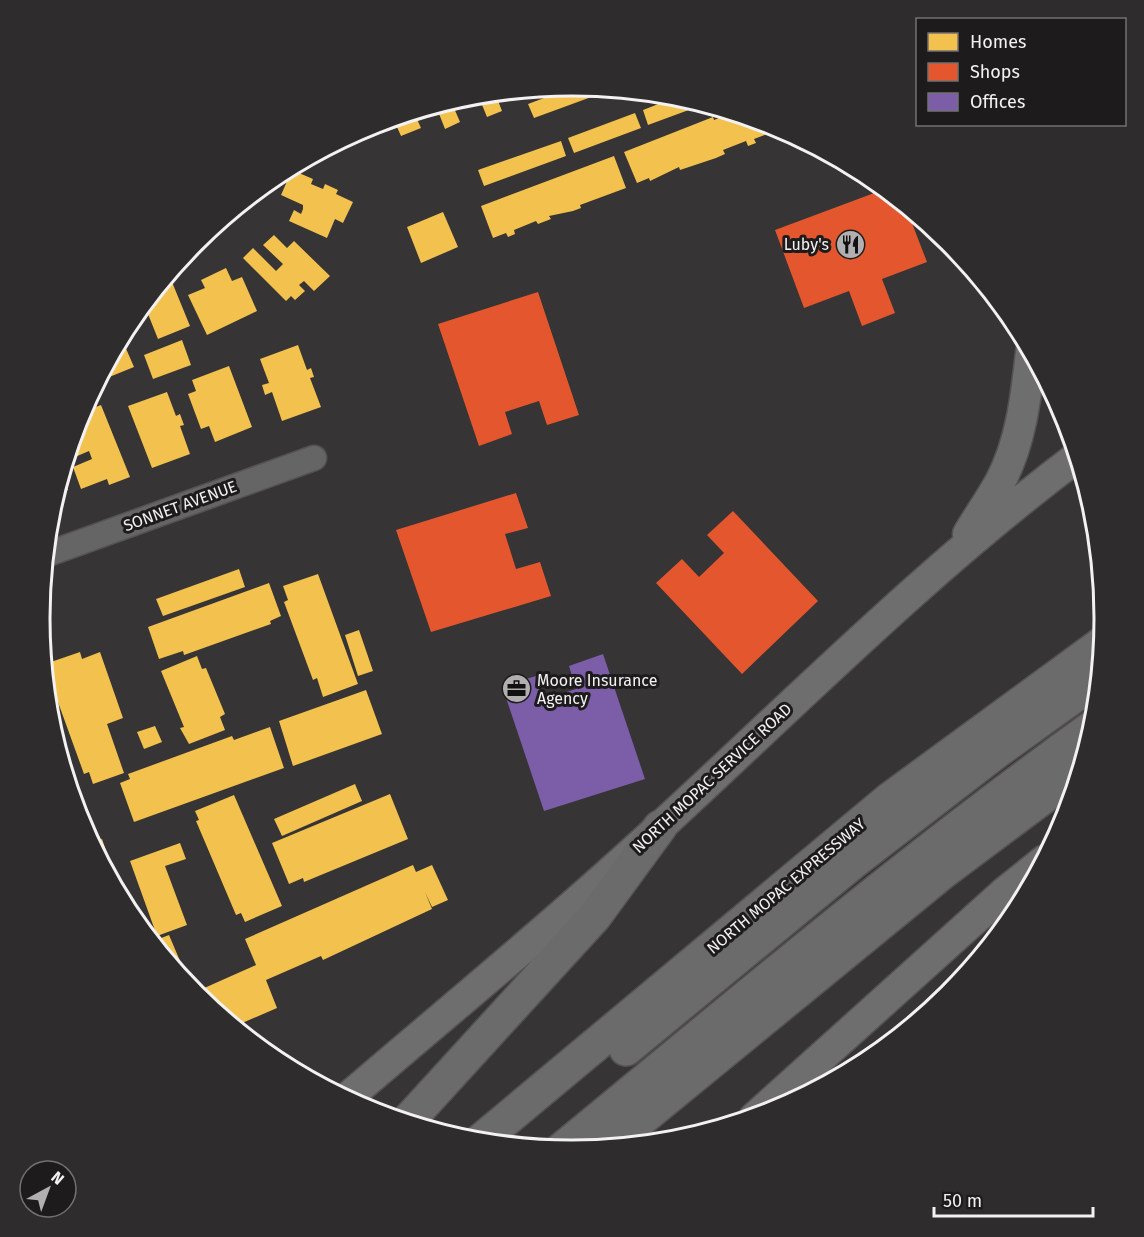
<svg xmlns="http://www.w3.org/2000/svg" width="1144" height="1237" font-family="'Fira Sans',sans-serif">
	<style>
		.homes { fill: #f2c14e }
		.shops { fill: #e4572e }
		.offices { fill: #7b5ea7 }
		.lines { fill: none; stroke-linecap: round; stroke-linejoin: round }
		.minor-casing { stroke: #545252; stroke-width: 27 }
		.major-casing { stroke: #545252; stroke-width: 33 }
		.highway-casing { stroke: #545252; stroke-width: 36 }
		.minor { stroke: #666565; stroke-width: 24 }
		.major { stroke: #6f6e6e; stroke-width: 30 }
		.highway { stroke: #6c6b6b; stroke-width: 33 }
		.labels { text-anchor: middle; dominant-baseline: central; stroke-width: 6; stroke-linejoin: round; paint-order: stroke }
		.poi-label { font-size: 16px; fill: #f4f1f2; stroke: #1d1b1b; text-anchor: end }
		.street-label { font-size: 16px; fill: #f4f1f2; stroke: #1d1b1b }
		.rim { fill: none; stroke: #f4f1f2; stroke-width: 3 }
	</style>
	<rect width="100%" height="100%" fill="#363434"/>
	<path class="homes" d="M576 86 591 87 594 96 534 118 528 104Z
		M495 93 502 111 487 117 478 95Z
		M679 96 705 104 648 125 643 110Z
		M451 101 460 122 445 129 436 106Z
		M419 111 422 118 417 119 421 128 401 136 397 127 392 129 388 120Z
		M635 113 641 128 574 153 568 138Z
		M732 113 766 123 770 133 754 139 756 143 748 146 746 141 723 150 725 154 716 158 680 170 679 167 650 181 649 178 637 183 624 152 713 117 714 120Z
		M368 126 372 134 323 157 320 152Z
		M561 141 566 156 484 186 478 170Z
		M614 156 626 188 580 205 581 208 573 211 549 216 551 219 538 224 536 221 514 230 515 234 508 237 506 233 493 238 481 206Z
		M292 170 313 179 311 184 323 189 325 184 338 190 336 194 353 202 343 223 335 219 327 238 289 221 294 210 301 214 303 209V205L281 195Z
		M443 212 458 247 421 263 407 227Z
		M274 235 287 248 294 241 330 276 314 291 304 281 299 285 305 291 295 300 291 296 286 301 243 258 253 248 276 271 283 264 263 245Z
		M226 268 232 281 242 277 257 311 207 335 188 295 205 288 201 280Z
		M172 282 190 326 158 339 144 304 157 288Z
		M121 337 134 367 97 382Z
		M182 340 191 365 153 379 144 355Z
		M298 345 307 370 311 368 314 377 310 378 321 407 282 421 272 392 265 395 262 385 269 383 260 359Z
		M229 366 252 427 215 442 209 426 201 429 188 394 196 391 192 380Z
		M167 392 176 416 180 414 184 425 180 426 190 454 152 468 128 406Z
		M101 405 130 477 109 485 107 479 81 489 73 467 92 459 89 451 68 460 67 457 78 421 82 419 80 413Z
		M62 472 68 490 55 494Z
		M239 569 245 587 163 616 156 599Z
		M318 574 358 684 323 697 317 678 313 680 284 602 288 600 283 586Z
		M269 583 281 616 270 621 271 624 184 655 183 651 159 659 148 627Z
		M359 630 373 671 358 676 345 635Z
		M80 652 82 659 100 652 123 718 107 724 124 773 93 784 89 772 84 774 50 680 54 678 48 663Z
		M197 656 202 669 206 668 225 714 220 717 225 730 189 744 180 728 184 727 161 671Z
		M366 690 382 734 293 766 279 721Z
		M155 726 162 742 144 749 137 732Z
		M270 727 284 768 134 822 120 783 130 779 128 774 232 736 234 740Z
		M67 767 87 822 81 824 63 769Z
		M355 784 362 801 282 836 274 819Z
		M390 794 408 839 304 882 303 878 289 884 272 843Z
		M234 795 282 906 245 922 241 913 236 915 196 821 199 820 195 811Z
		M102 839 115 877 110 879 91 843Z
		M180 843 186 859 165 866 187 925 157 936 130 861Z
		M413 865 416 872 432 865 448 900 432 907 425 892 432 909 323 960 321 956 266 980 277 1008 233 1027 193 993 256 965 245 939Z
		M169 935 186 975 181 978 151 942Z"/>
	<path class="shops" d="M885 189 905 205 927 262 882 279 895 313 862 326 849 291 804 308 775 230Z
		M538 292 579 415 547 425 539 401 505 412 512 434 479 446 438 324Z
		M516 493 528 528 505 534 516 569 540 562 551 596 431 632 396 530Z
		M733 511 818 601 742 674 656 583 682 559 699 577 724 553 707 535Z"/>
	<path class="offices" d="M603 654 645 779 544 811 502 686 536 676 543 699 576 689 569 666Z"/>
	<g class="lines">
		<defs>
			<path id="minor" d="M45 555 314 458"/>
			<path id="major" d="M968 534C978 517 990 500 1000 482 1021 443 1026 397 1031 352
				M346 1099C451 1009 558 921 660 827 797 701 929 568 1077 457
				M754 1118 1005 892 1045 860"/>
			<path id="highway" d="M626 1049 852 863 996 752 1099 678
				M406 1123 595 916 660 827
				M479 1142 890 799 1103 643
				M606 1148 943 872 1081 769
				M561 1150C736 1006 909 859 1093 727"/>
		</defs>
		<use href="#minor" class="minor-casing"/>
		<use href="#major" class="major-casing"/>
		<use href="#highway" class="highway-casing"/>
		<use href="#minor" class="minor"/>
		<use href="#major" class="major"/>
		<use href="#highway" class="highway"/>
	</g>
	<defs>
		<symbol id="restaurant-disc" viewBox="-11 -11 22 22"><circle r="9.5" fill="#b2afb0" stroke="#1d1b1b"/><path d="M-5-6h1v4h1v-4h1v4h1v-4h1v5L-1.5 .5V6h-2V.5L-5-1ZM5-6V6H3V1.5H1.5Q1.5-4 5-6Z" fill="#111"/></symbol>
		<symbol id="office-disc" viewBox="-11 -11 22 22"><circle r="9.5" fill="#b2afb0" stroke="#1d1b1b"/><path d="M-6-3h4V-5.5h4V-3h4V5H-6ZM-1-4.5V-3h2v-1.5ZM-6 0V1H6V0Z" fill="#111"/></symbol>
	</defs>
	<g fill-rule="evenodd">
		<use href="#restaurant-disc" x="834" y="228" width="33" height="33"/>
		<use href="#office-disc" x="500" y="672" width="33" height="33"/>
	</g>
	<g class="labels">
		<g class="poi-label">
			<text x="829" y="244">Luby's</text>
			<text x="537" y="680" text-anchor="start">Moore Insurance<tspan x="537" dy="18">Agency</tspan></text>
		</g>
		<g class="street-label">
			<text transform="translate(180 506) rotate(-20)">SONNET AVENUE</text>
			<text transform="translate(712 778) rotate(-43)">NORTH MOPAC SERVICE ROAD</text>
			<text transform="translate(786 886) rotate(-40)">NORTH MOPAC EXPRESSWAY</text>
		</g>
	</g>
	<path d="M0 0H1144V1237H0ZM50 618a522 522 0 1 1 1044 0a522 522 0 1 1-1044 0Z" fill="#2e2c2c" fill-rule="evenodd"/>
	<path class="rim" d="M50 618a522 522 0 1 1 1044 0a522 522 0 1 1-1044 0Z"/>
	<rect x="916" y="18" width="210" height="108" fill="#1d1b1b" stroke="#737171" stroke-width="1.5"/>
	<rect x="928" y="33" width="30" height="18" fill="#f2c14e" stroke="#737171" stroke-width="1.5"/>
	<text x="970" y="48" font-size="18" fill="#f4f1f2">Homes</text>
	<rect x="928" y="63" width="30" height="18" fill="#e4572e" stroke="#737171" stroke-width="1.5"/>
	<text x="970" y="78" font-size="18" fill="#f4f1f2">Shops</text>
	<rect x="928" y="93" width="30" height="18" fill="#7b5ea7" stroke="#737171" stroke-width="1.5"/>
	<text x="970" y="108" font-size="18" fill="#f4f1f2">Offices</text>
	<g transform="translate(48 1189) rotate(41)"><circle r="28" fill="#1d1b1b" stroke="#737171" stroke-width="1.5"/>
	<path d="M0-4.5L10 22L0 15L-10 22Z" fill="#b2afb0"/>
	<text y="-9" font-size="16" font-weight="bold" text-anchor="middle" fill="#f4f1f2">N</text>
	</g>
	<path d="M934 1207v9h159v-9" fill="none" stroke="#f4f1f2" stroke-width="3"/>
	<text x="943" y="1207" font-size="18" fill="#f4f1f2" stroke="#1d1b1b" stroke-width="4.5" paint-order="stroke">50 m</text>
</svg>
